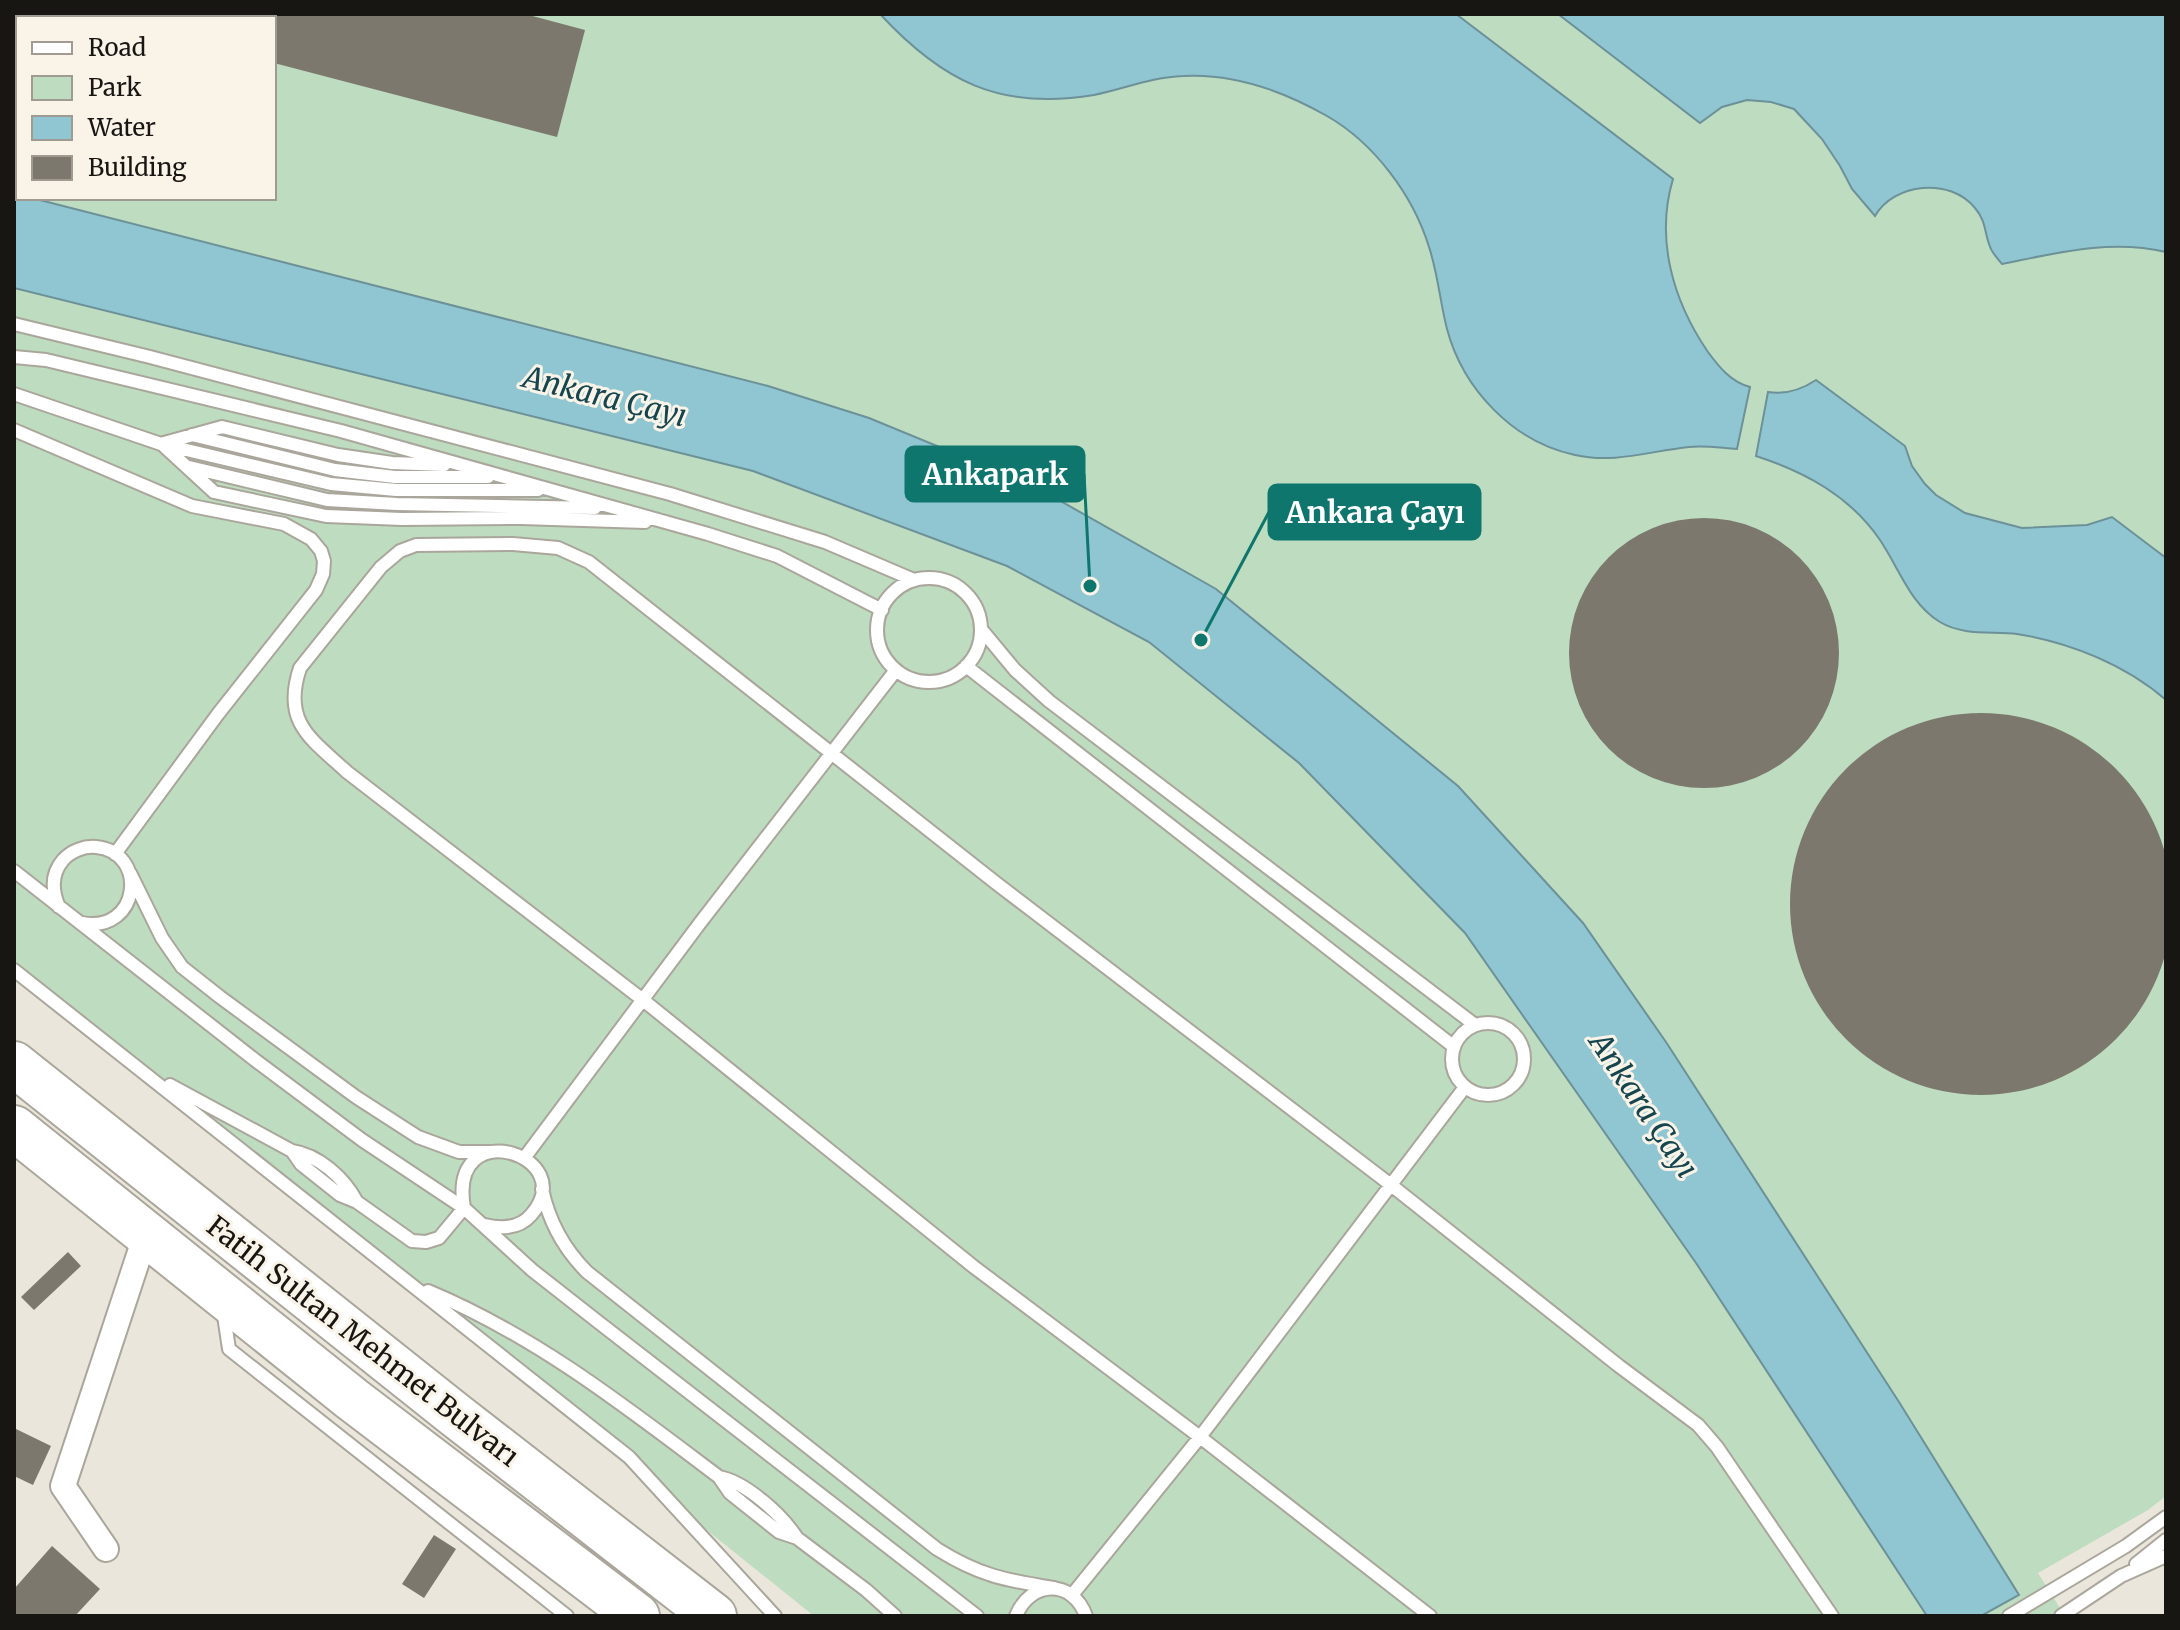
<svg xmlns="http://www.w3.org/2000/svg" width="2180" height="1630" font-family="Merriweather,serif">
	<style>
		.green { fill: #bedcbf; fill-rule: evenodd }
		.water { fill: #90c6d1; stroke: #6c9198; stroke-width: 2 }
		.building { fill: #7d786e }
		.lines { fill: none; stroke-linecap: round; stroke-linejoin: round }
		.lane-casing { stroke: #aaa69b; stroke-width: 16 }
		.street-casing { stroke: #aaa69b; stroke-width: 28 }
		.highway-casing { stroke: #aaa69b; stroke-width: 48 }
		.lane { stroke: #fff; stroke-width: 12 }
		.street { stroke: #fff; stroke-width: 24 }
		.highway { stroke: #fff; stroke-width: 44 }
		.labels { text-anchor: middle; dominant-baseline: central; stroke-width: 6; stroke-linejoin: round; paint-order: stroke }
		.street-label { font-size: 28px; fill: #181612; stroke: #f9f3e8 }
		.water-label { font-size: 30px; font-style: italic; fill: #15454e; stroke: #f9f3e8 }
		.leader { fill: none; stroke: #0f766e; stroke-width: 3 }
		.callout-dot { fill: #0f766e; stroke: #f9f3e8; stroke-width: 3 }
		.callout { fill: #0f766e; stroke: #0f766e; stroke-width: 3 }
		.callout-label { font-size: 30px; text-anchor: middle; font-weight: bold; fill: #fff }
	</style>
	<rect width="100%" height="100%" fill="#ebe6db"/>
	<path class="green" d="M14 14H2166V1496L2148 1510 2038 1573 2065 1616H814L14 975ZM18 18H274V198H18Z"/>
	<path class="water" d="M880 14H1456L1673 179C1655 239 1673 301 1708 352 1719 367 1731 382 1750 387L1737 449C1721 448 1704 445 1689 447 1650 451 1614 464 1575 455 1513 442 1463 389 1447 329 1440 302 1438 274 1429 247 1413 195 1374 143 1327 116 1283 91 1233 73 1183 76 1152 77 1124 89 1094 95 1000 111 942 81 880 14Z
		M1558 14H2166V252C2110 239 2057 253 2002 264 1999 260 1993 254 1991 249 1984 234 1987 222 1975 208 1950 177 1894 183 1875 216L1852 189 1840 166 1822 139 1794 109 1771 102 1747 100 1722 107 1700 123Z
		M14 193 18 194V198H32L768 386 869 418 1034 486 1216 589 1458 786 1583 923 1666 1042 1899 1402 2019 1595 1981 1616H1927L1696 1263 1465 933 1299 763 1149 642 1007 566 753 471 14 288Z
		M1816 380 1905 446 1912 466 1925 484 1936 495 1965 513 2022 528 2087 525 2112 517 2166 558V700C2126 665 2069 642 2017 634 1992 631 1963 636 1940 622 1910 604 1899 568 1880 540 1850 496 1805 472 1756 456L1768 392C1786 395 1801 390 1816 380Z"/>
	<path class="building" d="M274 14H525L585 30 557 137 274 63Z
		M1569 653a135 135 0 1 1 270 0a135 135 0 1 1-270 0Z
		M1790 904a191 191 0 1 1 382 0a191 191 0 1 1-382 0Z
		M68 1252 81 1266 34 1310 21 1297Z
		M14 1428 51 1446 33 1485 14 1476Z
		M434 1535 456 1549 424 1598 402 1584Z
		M52 1546 100 1589 75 1616H14V1589Z"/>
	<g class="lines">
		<defs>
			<path id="lane" d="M14 324 150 357 670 494 825 542 914 580
				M14 357 46 360 341 431 708 534 777 556 882 610
				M14 394 161 444 331 484 396 490H538
				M14 430 192 506 284 524 311 539 321 551 324 561 323 574 316 590 218 714 115 854
				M192 435 335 470 395 477H488
				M164 443 222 427 338 455 392 463 444 465
				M164 446 214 492 326 516 402 519 521 518 645 522
				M189 467 327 500 397 504 595 508
				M877 630a52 52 0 1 1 104 0a52 52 0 1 1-104 0Z
				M981 629 1015 670 1049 701 1475 1025
				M966 666 1453 1046
				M14 871 255 1060 362 1140 464 1208 532 1270 597 1321 977 1616
				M130 873 162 938 182 967 220 997 356 1097 418 1137 459 1152H490
				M59 907C52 891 51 874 63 860 71 851 84 846 96 847 149 852 140 934 82 923
				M14 970 629 1457 775 1616
				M1452 1059a36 36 0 1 1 72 0a36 36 0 1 1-72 0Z
				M170 1085 292 1151C319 1155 344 1178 357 1202
				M292 1151 301 1164 340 1195 357 1202 412 1241 426 1242 439 1238 464 1208C447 1111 583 1156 531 1215 519 1229 502 1229 485 1225
				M525 1157 700 923 896 670
				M542 1189C549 1222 563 1248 587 1272L937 1549C980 1576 1005 1580 1054 1588
				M428 1291C536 1336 626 1407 719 1477L730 1493 779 1532 797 1538 866 1590 895 1616
				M223 1309 229 1349 567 1616
				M719 1477C746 1482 782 1515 797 1538
				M2136 1564 2166 1540
				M1072 1595 1200 1437 1465 1087
				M1016 1616C1030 1580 1073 1579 1086 1616
				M1430 1616 1200 1437 974 1267 643 1000 347 772C310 738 282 722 300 668L381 567 400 551 416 545 513 544 558 548 589 562 996 883 1391 1185 1619 1366 1698 1425 1717 1447 1832 1616
				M2009 1616 2126 1546 2166 1517
				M2061 1616 2121 1576 2166 1556"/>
			<path id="street" d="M106 1549 63 1486 146 1234"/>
			<path id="highway" d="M14 1064 454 1414 714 1616
				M14 1128 352 1399 637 1616"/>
		</defs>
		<use href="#lane" class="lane-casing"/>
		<use href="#street" class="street-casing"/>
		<use href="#highway" class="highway-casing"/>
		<use href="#lane" class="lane"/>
		<use href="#street" class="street"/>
		<use href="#highway" class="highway"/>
	</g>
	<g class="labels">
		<g class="street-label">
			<text transform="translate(363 1341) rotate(38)">Fatih Sultan Mehmet Bulvarı</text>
		</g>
		<g class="water-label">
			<text transform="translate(605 396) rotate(14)">Ankara Çayı</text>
			<text transform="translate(1644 1105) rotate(56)">Ankara Çayı</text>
		</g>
	</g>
	<path class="leader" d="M1090 586L1084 474M1201 640L1269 512"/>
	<g class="callout-dot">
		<circle cx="1090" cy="586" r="8"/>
		<circle cx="1201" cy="640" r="8"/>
	</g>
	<g class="callout">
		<rect x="906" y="447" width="178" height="54" rx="8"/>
		<rect x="1269" y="485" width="211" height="54" rx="8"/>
	</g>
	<g class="callout-label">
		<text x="995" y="485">Ankapark</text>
		<text x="1375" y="523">Ankara Çayı</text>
	</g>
	<rect width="2180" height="1630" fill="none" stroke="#181612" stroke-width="32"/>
	<rect x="16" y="16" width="260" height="184" fill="#f9f3e8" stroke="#9f9b92" stroke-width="2"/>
	<rect x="32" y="42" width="40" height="12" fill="#ffffff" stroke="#9f9b92" stroke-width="2"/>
	<text x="88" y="56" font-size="24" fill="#181612">Road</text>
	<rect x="32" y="76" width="40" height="24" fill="#bedcbf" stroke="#9f9b92" stroke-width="2"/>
	<text x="88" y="96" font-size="24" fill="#181612">Park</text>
	<rect x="32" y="116" width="40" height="24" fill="#90c6d1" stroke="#9f9b92" stroke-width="2"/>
	<text x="88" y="136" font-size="24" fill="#181612">Water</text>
	<rect x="32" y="156" width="40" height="24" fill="#7d786e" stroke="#9f9b92" stroke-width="2"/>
	<text x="88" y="176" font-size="24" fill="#181612">Building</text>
</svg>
